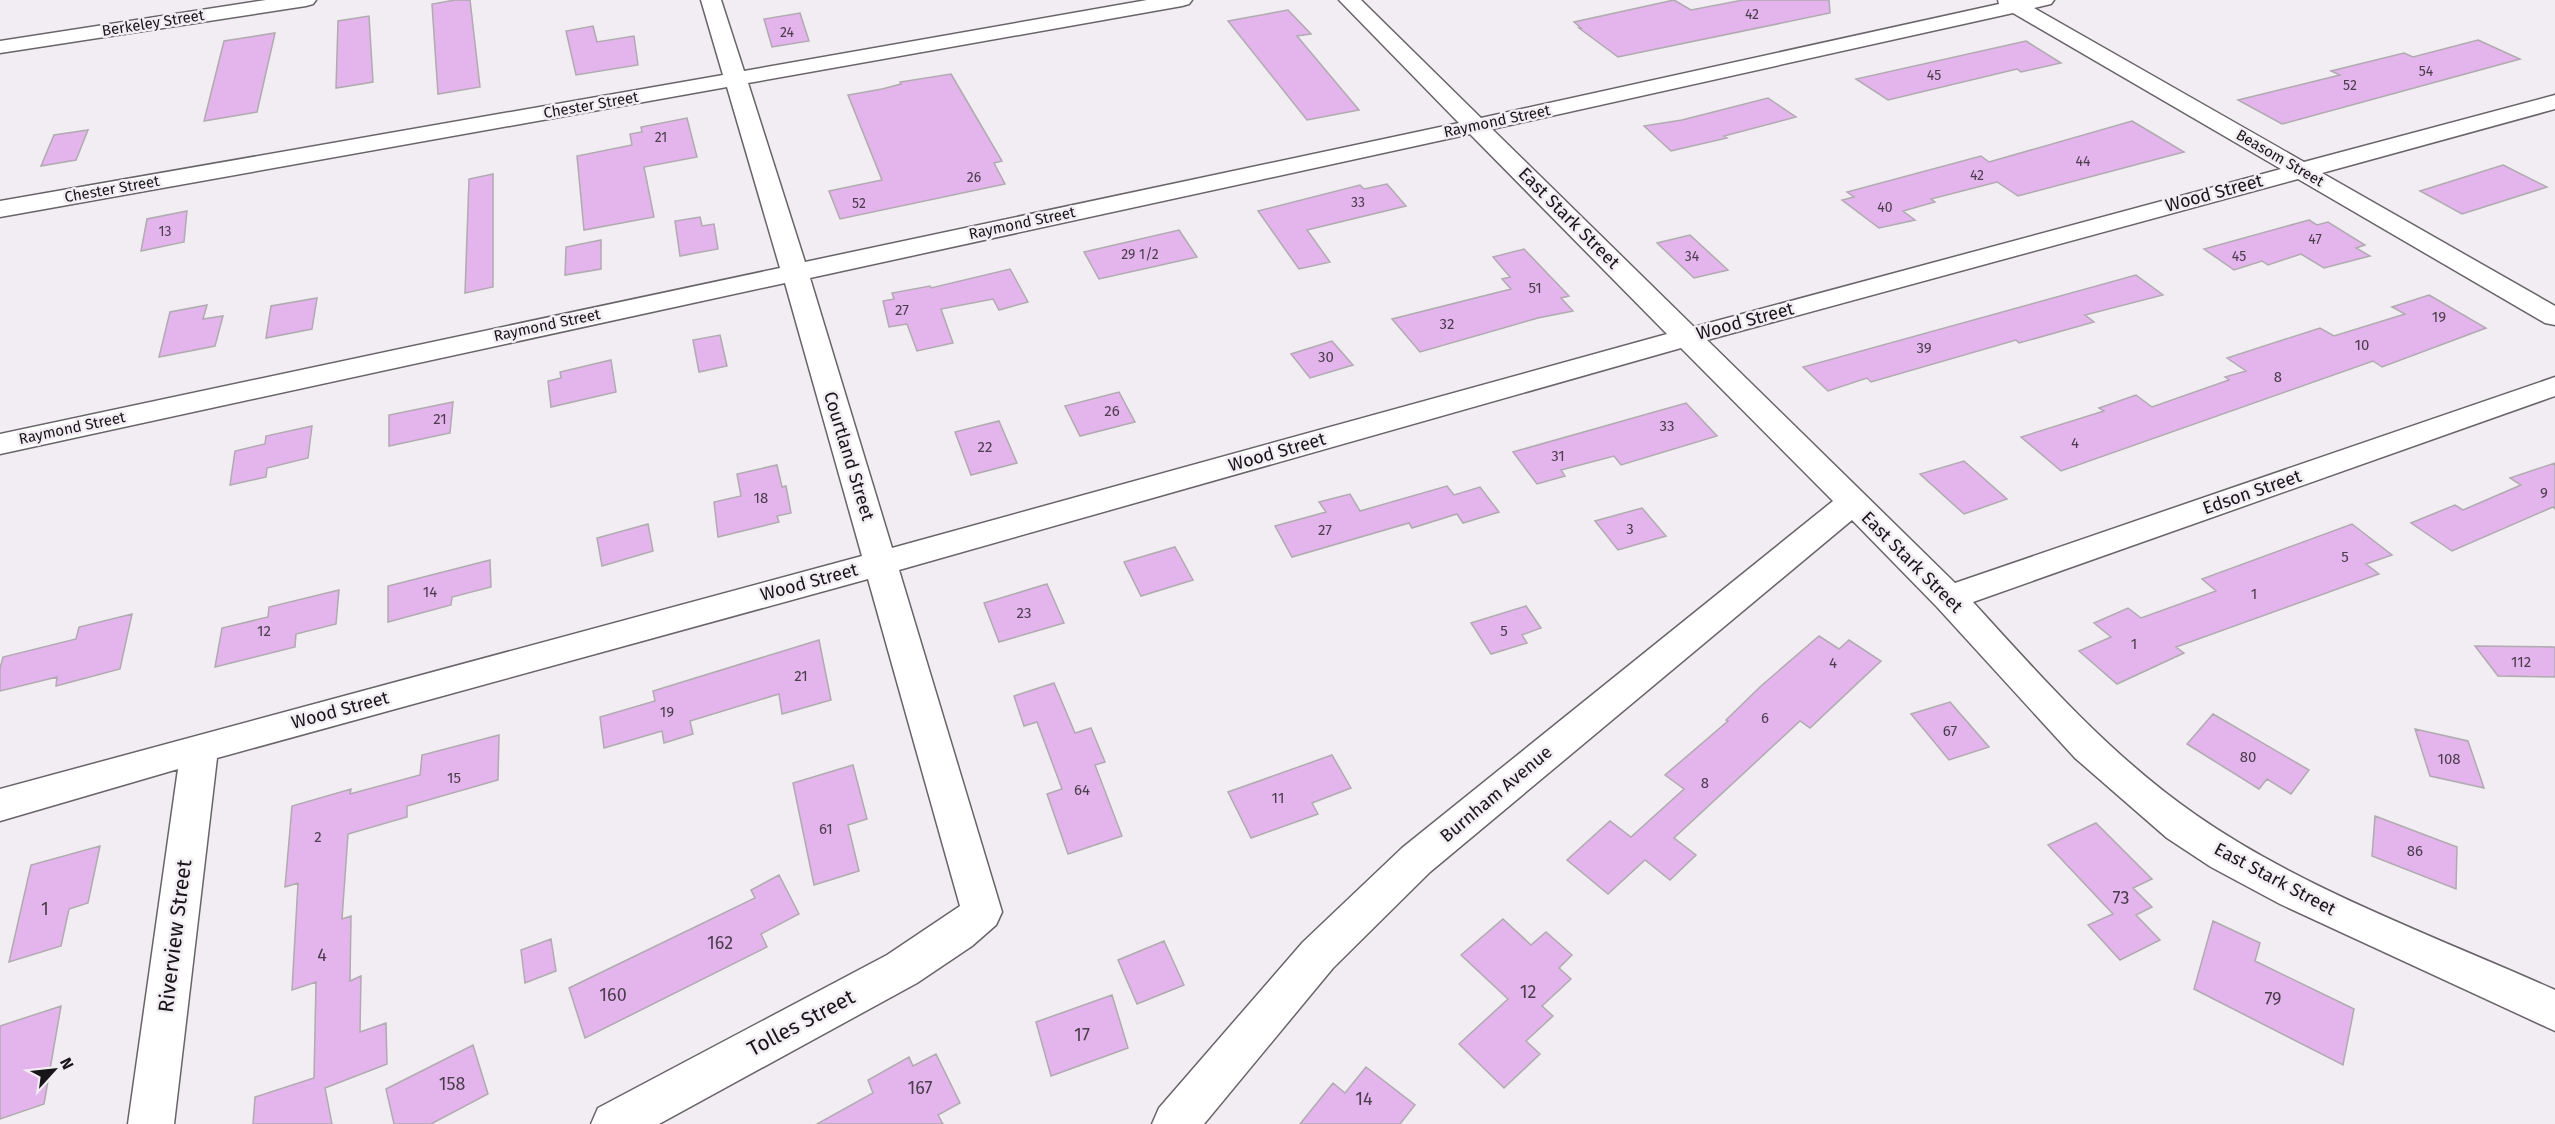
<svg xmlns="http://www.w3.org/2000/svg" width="2555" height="1124" font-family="'Fira Sans',sans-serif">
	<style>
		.building { fill: #e4b4ec; stroke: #afabaf; stroke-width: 1.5 }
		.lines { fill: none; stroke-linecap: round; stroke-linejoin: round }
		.minor-casing { stroke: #686468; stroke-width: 3 }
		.minor { fill: #fff; fill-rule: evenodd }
		.labels { text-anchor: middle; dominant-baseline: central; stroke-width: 5; stroke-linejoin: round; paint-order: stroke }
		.far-number-label { font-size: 14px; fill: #4a3d4c }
		.far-street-label { font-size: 15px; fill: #171517; stroke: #f1edf2 }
		.number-label { font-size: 15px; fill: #4a3d4c }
		.street-label { font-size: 18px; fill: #171517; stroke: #f1edf2 }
		.near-number-label { font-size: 18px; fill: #4a3d4c }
		.near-street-label { font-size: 21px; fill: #171517; stroke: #f1edf2 }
	</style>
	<rect width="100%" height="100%" fill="#f1edf2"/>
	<path class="building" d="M455 0H470L480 87 438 94 432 4Z
		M1674 0 1691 10 1743 0H1829L1830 13 1618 57 1579 28H1581L1574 22Z
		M1288 10 1311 34 1297 36 1359 110 1307 120 1228 21Z
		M800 13 809 41 772 47 764 19Z
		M369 16 373 82 336 88 338 21Z
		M593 26 597 42 634 36 638 65 576 75 566 31Z
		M275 33 257 112 204 121 224 41Z
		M2478 40 2520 59 2282 124 2238 100 2340 75 2331 71 2404 53 2413 57Z
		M2026 41 2061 63 2021 72 2017 69 1888 100 1856 79Z
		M951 74 1002 161 994 163 1005 184 840 219 829 191 882 180 848 95 882 89 901 84 900 82Z
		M1768 98 1796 117 1724 136 1727 138 1671 151 1644 126 1682 120Z
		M687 118 697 157 644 167 654 217 584 230 577 156 632 145 630 134 642 132 641 127Z
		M2132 121 2184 152 2018 196 1997 182 1931 199 1935 202 1903 211 1915 220 1879 228 1842 200 1854 197 1847 192 1981 156 1989 162Z
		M88 130 76 160 41 166 54 135Z
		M2503 165 2547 187 2462 214 2420 191Z
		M493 174V287L465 293 469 179Z
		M1387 184 1406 206 1307 230 1330 262 1299 269 1258 211 1360 185 1364 189Z
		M187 211 184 242 141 251 147 219Z
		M700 217 702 226 714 224 718 249 680 256 675 221Z
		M2309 220 2317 225 2328 222 2365 245 2356 248 2370 256 2324 268 2301 254 2268 265 2262 261 2234 270 2204 249Z
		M1179 230 1197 257 1099 279 1084 252Z
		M1690 235 1728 270 1694 278 1657 243Z
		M601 240V269L565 275 566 247Z
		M1524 249 1569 296 1561 298 1573 311 1538 318 1420 352 1392 319 1511 289 1502 279 1510 277 1493 257Z
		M1010 269 1028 302 999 310 993 299 941 309 953 343 917 351 907 324 889 327 883 301 894 299 892 293 930 286 931 288Z
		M2136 275 2163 295 2085 315 2094 322 2019 343 2016 340 1871 382 1867 378 1828 391 1803 367Z
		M2429 295 2486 328 2382 367 2373 361 2061 471 2021 437 2104 411 2099 408 2136 395 2152 407 2229 380 2225 377 2246 371 2227 358 2320 328 2334 336 2405 314 2392 307Z
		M317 298 312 329 266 338 271 306Z
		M207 305 203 319 223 316 215 346 159 357 170 312Z
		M720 335 727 366 699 372 693 340Z
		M1332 341 1353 365 1310 378 1291 354Z
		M611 360 616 392 551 407 548 381 561 378 560 372Z
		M1119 392 1135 422 1080 436 1065 406Z
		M453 402 450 433 389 446V415Z
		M1686 403 1717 436 1621 465 1614 456 1561 470 1565 476 1537 484 1513 452Z
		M999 421 1017 463 971 475 955 432Z
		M312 426 308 458 267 468 266 477 230 485 235 451 265 444 266 436Z
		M1964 461 2007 499 1964 514 1920 474Z
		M2555 463V509L2553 507 2452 551 2411 523 2455 505 2463 510 2521 485 2510 478Z
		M777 465 782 487 786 486 791 513 777 516 779 522 718 537 714 502 741 496 737 474Z
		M1447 486 1454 495 1480 487 1499 512 1463 523 1457 514 1412 528 1409 523 1292 557 1275 526 1326 512 1319 502 1350 494 1360 511Z
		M1642 508 1666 536 1618 550 1595 521Z
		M648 524 653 551 602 566 597 538Z
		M2352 524 2392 555 2366 564 2379 574 2176 647 2184 653 2117 684 2079 651 2111 637 2094 623 2128 608 2141 618 2216 591 2202 579Z
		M1175 547 1193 580 1141 596 1124 562Z
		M490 560 491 587 452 597 451 605 388 622V586Z
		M1047 584 1064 623 999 642 984 603Z
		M339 590 336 624 296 634 295 647 215 667 222 628 268 617 269 607Z
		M1526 606 1541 628 1522 635 1527 643 1491 654 1471 623Z
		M132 614 120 669 56 686 57 677 0 691V668L3 657 76 639 79 627Z
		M1819 636 1839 649 1849 640 1881 661 1810 728 1800 721 1674 838 1696 855 1670 880 1645 860 1608 894 1567 860 1610 821 1631 837 1684 789 1665 775 1728 721 1726 720 1761 686Z
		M819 640 831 700 782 714 779 694 690 721 693 734 664 743 662 731 604 748 600 717 655 701 653 691Z
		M2475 646 2555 647V677L2498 676Z
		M1054 683 1075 733 1091 728 1105 762 1095 765 1122 836 1068 854 1047 794 1062 789 1037 722 1024 726 1014 696Z
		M1950 702 1989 747 1949 760 1911 714Z
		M2213 714 2309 770 2291 794 2267 779 2259 789 2187 744Z
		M2415 729 2468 741 2484 788 2430 776Z
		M499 735 498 780 407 806V817L348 834 342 919 351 916 350 981 361 976 360 1032 386 1023 387 1064 325 1088 332 1124H253L255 1097 314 1078 316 982 292 990 298 883 285 887 292 806 351 789 350 794 420 775 422 755Z
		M1332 755 1351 788 1312 803 1318 814 1251 838 1228 792Z
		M853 765 867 819 848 825 859 871 814 885 793 783Z
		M2375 816 2457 847 2456 889 2372 856Z
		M2096 823 2152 879 2133 888 2152 907 2136 915 2160 940 2120 960 2088 925 2113 914 2048 845Z
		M100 846 88 903 69 909 61 946 9 962 31 865Z
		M779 875 799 914 761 934 767 947 585 1038 569 988 755 898 751 890Z
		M1503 919 1531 945 1546 932 1572 955 1559 968 1571 979 1542 1006 1553 1016 1526 1041 1540 1054 1504 1088 1459 1044 1508 999 1461 955Z
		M2213 921 2260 943 2255 961 2354 1009 2343 1065 2194 989Z
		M551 939 556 971 525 983 521 950Z
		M1164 941 1184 985 1137 1004 1118 960Z
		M1112 995 1128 1048 1051 1076 1036 1022Z
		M61 1006 44 1104 0 1119V1026Z
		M473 1045 488 1094 431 1124H394L386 1089Z
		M936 1054 960 1103 938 1115 943 1124H817L873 1093 868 1080 909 1057 913 1066Z
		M1366 1067 1415 1105 1400 1124H1300L1333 1083 1345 1093Z"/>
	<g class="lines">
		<defs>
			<path id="minor" d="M266 0H316L313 4 306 6 0 53V41Z
				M701 0H721L744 71 1147 0H1192L1189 4 1182 6 748 83 805 262 1459 123 1339 0H1361L1481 118 1999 4 1998 0H2054L2051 4 2034 8 2304 162 2555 95V109L2322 173 2555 306V325L2545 323 2298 179 1707 340 1955 583 2555 377V396L1973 602C2042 678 2111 756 2196 815 2302 889 2437 937 2555 990V1031L2280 904 2211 867 2167 838 2075 758 1937 607 1852 520 1430 872 1333 968 1204 1124H1152L1159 1108 1303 942 1402 848 1833 501 1681 348 899 570 1002 912 996 925 972 946 917 983 659 1124H591L598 1108 887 955 960 906 868 579 217 758 174 1124H128L178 769 0 821V789L862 556 785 283 0 454V434L780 268 727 87 0 217V201L723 75ZM2013 13 2281 169 1694 327 1492 129ZM1470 134 1667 334 892 548 810 278Z"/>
		</defs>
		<use href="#minor" class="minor-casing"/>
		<use href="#minor" class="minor"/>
	</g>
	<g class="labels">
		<g class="far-number-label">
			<text x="1752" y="14">42</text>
			<text x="787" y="32">24</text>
			<text x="2426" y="71">54</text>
			<text x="1934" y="75">45</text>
			<text x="2350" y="85">52</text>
			<text x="661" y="137">21</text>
			<text x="2083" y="161">44</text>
			<text x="1977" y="175">42</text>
			<text x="974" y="177">26</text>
			<text x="1358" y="202">33</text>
			<text x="859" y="203">52</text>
			<text x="1885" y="207">40</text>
			<text x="165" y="231">13</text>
			<text x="2315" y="239">47</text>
			<text x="1140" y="254">29 1/2</text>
			<text x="1692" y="256">34</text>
			<text x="2239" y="256">45</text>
		</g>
		<g class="far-street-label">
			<text transform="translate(153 23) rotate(-9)">Berkeley Street</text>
			<text transform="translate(591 105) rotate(-10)">Chester Street</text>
			<text transform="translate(1497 121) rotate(-12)">Raymond Street</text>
			<text transform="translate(2280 158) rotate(30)">Beasom Street</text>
			<text transform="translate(112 189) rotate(-10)">Chester Street</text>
			<text transform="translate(1022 223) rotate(-12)">Raymond Street</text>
			<text transform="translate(547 325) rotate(-12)">Raymond Street</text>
			<text transform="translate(72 428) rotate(-12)">Raymond Street</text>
		</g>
		<g class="number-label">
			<text x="1535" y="288">51</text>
			<text x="902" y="310">27</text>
			<text x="2439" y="317">19</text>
			<text x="1447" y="324">32</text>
			<text x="2362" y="345">10</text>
			<text x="1924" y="348">39</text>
			<text x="1326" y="357">30</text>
			<text x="2278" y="377">8</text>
			<text x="1112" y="411">26</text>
			<text x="440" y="419">21</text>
			<text x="1667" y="426">33</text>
			<text x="2075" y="443">4</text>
			<text x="985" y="447">22</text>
			<text x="1558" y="456">31</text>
			<text x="2544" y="493">9</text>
			<text x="761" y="498">18</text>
			<text x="1630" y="529">3</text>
			<text x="1325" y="530">27</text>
			<text x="2345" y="557">5</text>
			<text x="430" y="592">14</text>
			<text x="2254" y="594">1</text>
			<text x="1024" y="613">23</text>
			<text x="264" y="631">12</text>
			<text x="1504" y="631">5</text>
			<text x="2134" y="644">1</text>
			<text x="2521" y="662">112</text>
			<text x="1833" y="663">4</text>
			<text x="801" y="676">21</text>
			<text x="667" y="712">19</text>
			<text x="1765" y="718">6</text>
			<text x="1950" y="731">67</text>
			<text x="2248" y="757">80</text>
			<text x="2449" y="759">108</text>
			<text x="454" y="778">15</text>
			<text x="1705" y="783">8</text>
			<text x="1082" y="790">64</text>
			<text x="1278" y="798">11</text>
			<text x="826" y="829">61</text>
			<text x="318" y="837">2</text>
			<text x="2415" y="851">86</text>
		</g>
		<g class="street-label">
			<text transform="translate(2214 193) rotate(-15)">Wood Street</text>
			<text transform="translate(1569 218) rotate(45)">East Stark Street</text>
			<text transform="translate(1745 321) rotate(-15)">Wood Street</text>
			<text transform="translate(1277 452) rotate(-16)">Wood Street</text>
			<text transform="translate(849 456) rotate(73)">Courtland Street</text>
			<text transform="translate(2252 492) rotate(-19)">Edson Street</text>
			<text transform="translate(1912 562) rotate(45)">East Stark Street</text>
			<text transform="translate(809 582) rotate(-15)">Wood Street</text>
			<text transform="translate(340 710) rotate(-15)">Wood Street</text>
			<text transform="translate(1496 794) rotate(-40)">Burnham Avenue</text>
			<text transform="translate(2275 879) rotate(28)">East Stark Street</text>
		</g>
		<g class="near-number-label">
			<text x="2121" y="898">73</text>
			<text x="45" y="909">1</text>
			<text x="720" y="943">162</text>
			<text x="322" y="955">4</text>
			<text x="1528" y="992">12</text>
			<text x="613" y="995">160</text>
			<text x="2273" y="999">79</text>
			<text x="1082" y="1035">17</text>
			<text x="452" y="1084">158</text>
			<text x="920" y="1088">167</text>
			<text x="1364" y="1099">14</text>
		</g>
		<g class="near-street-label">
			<text transform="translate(175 936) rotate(-83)">Riverview Street</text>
			<text transform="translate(801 1023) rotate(-28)">Tolles Street</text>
		</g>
	</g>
	<g transform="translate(54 1070) rotate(63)" stroke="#f1edf2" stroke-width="4.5" paint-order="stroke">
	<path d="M0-4.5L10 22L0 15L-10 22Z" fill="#171517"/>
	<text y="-9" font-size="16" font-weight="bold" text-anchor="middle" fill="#171517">N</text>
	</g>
</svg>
